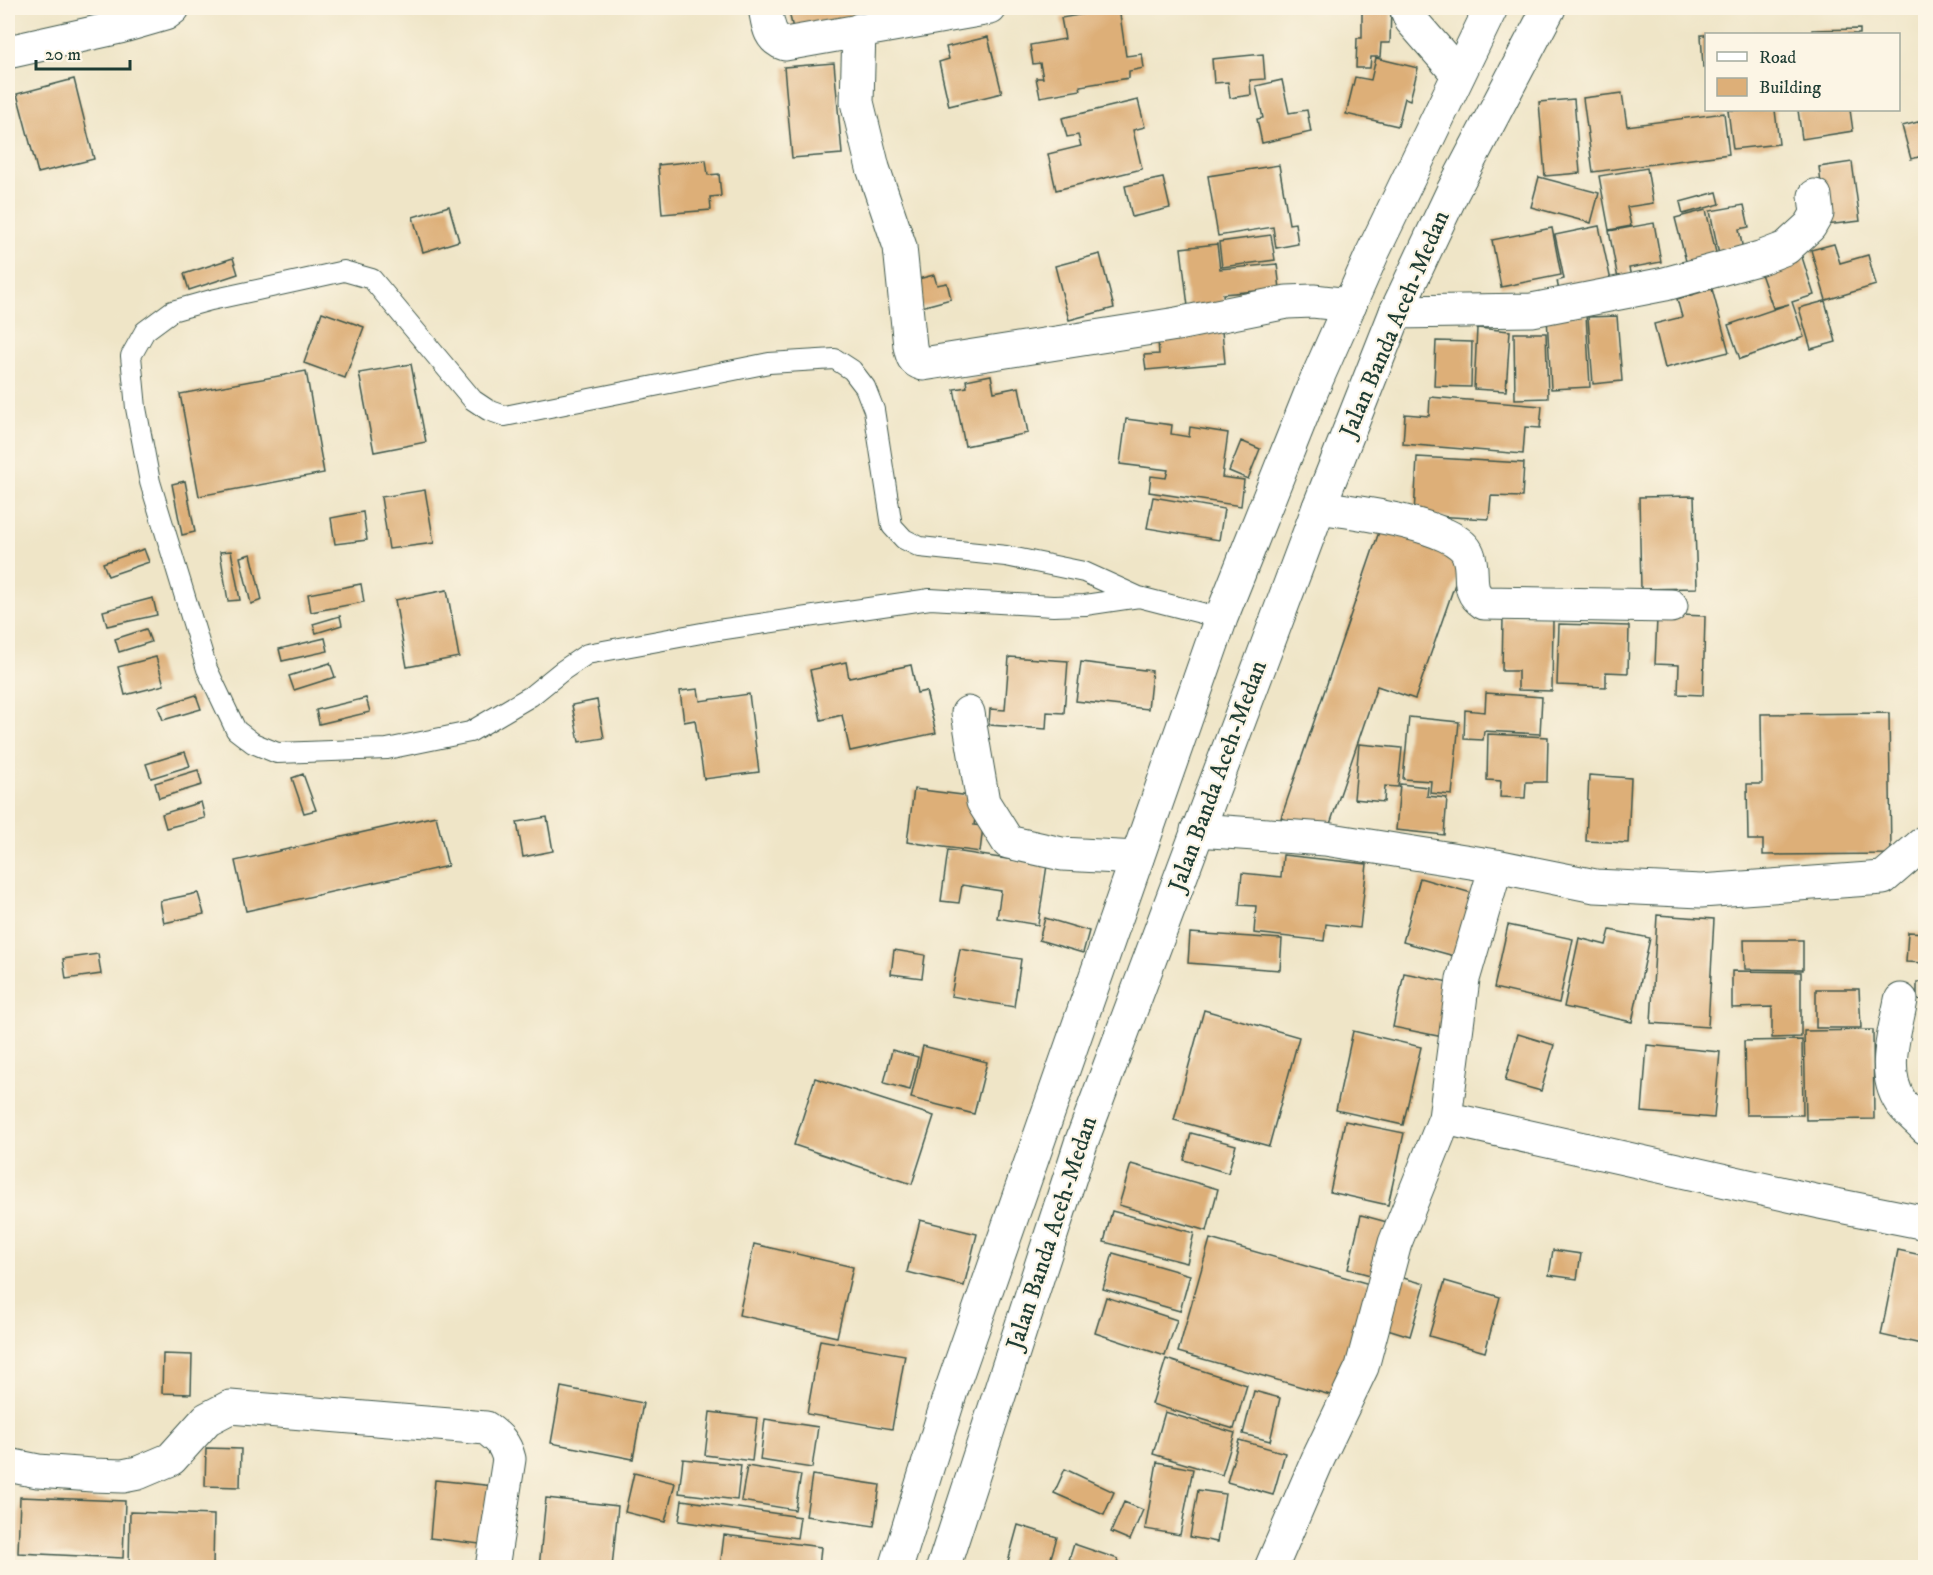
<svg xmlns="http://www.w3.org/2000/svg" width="1933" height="1575" font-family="'IM FELL DW Pica',serif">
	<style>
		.building { fill: #ddaf78 }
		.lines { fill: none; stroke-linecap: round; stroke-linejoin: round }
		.lane-casing { stroke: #3e564a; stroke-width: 22 }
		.street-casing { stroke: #3e564a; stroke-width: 35 }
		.highway-casing { stroke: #3e564a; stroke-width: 35 }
		.lane { stroke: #fff; stroke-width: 20 }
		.street { stroke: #fff; stroke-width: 33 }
		.highway { stroke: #fff; stroke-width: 33 }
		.labels { text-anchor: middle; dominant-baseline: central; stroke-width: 4.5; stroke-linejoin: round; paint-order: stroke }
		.street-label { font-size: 24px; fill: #1f3d34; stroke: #fcf5e5 }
	</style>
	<rect width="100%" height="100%" fill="#fcf5e5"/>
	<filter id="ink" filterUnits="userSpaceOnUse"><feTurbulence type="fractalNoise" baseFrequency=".0167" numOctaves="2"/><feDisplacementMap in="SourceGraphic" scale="12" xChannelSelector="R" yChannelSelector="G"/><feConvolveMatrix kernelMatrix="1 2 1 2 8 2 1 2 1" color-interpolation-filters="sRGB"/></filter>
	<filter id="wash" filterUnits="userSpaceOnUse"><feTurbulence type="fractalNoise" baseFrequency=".008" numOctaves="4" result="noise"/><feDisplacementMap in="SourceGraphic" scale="24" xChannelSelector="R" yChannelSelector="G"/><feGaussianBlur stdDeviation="1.35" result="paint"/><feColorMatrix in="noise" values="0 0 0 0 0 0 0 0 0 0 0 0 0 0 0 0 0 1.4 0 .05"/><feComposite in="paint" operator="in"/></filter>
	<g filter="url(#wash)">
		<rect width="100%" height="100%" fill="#efe5c7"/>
		<g id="blocks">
			<path class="building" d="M788 8H856L860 23 795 37Z
				M1119 8 1126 56 1142 54 1144 68 1129 71V78L1080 86 1081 90 1040 97 1036 78H1043L1040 63 1033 64 1030 45 1065 39 1061 18Z
				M1362 8H1391L1390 43H1381L1380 57H1371L1370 68H1356L1357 38H1362Z
				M1860 29V34H1812V30Z
				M1701 35H1706V66L1703 67Z
				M988 37 1002 93 949 106 939 62 949 59 946 47Z
				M1263 54 1265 79 1250 80 1251 95 1230 98 1228 82 1214 83 1212 59Z
				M1376 58 1418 68 1410 100 1405 98 1398 126 1346 114 1355 77 1371 80Z
				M834 63 842 154 792 158 784 67Z
				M74 79 94 159 38 173 17 94Z
				M1282 80 1289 113 1307 110 1311 132 1262 143 1257 119 1263 118 1256 86Z
				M1622 93 1627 126 1724 113 1729 154 1593 172 1583 98Z
				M1574 99 1580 173 1545 176 1539 102Z
				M1138 100 1145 127 1133 130 1142 169 1056 190 1048 154 1081 146 1078 135 1067 137 1062 118Z
				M1728 110H1775L1779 144 1733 149Z
				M1798 110H1850L1853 131 1802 139Z
				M1926 120V155L1911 159 1902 126Z
				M706 160 708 175 719 174 721 196 710 197 711 210 662 214 658 165Z
				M1852 162 1860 221 1826 225 1819 167Z
				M1279 165 1289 224 1295 223 1298 244 1276 248 1273 227 1218 236 1208 176Z
				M1647 168 1653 203 1627 207 1631 226 1609 230 1599 176Z
				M1539 177 1599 193 1591 223 1531 207Z
				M1163 178 1170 208 1132 217 1125 186Z
				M1717 192 1720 204 1683 214 1680 202Z
				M1744 205 1749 227 1739 229 1743 250 1719 255 1710 211Z
				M449 206 459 241 423 252 413 217Z
				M1706 210 1717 257 1687 265 1675 218Z
				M1654 223 1661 262 1629 268 1631 277 1618 279 1609 231Z
				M1599 226 1613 290 1561 301 1557 281 1564 279 1555 235Z
				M1552 228 1561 275 1501 287 1492 240Z
				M1271 235 1275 260 1222 267 1219 242Z
				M1217 244 1220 269 1277 264 1280 289 1223 294 1225 312 1189 315 1181 248Z
				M1834 244 1840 263 1868 255 1876 285 1826 300 1811 250Z
				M1100 254 1114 308 1069 320 1055 266Z
				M1802 257 1814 295 1792 302 1804 337 1740 359 1728 325 1789 304 1773 308 1760 271Z
				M233 258 238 274 189 290 184 274Z
				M934 275 937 285 947 283 951 299 921 307 914 280Z
				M1712 289 1729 352 1665 368 1654 324 1682 317 1677 299Z
				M1825 301 1836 342 1811 349 1799 308Z
				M322 312 364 327 345 378 304 363Z
				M1586 314 1590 387 1551 389 1547 316Z
				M1617 316 1622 381 1593 384 1588 317Z
				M1477 328 1510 331 1506 391 1474 389Z
				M1222 331 1225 363 1146 370 1144 355 1159 354 1158 340Z
				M1514 333H1546L1548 398 1515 399Z
				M1436 341 1472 342 1471 387 1434 386Z
				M411 364 426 442 374 452 359 373Z
				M306 371 324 473 199 496 180 394Z
				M991 375 994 392 1019 387 1028 433 965 446 954 389 967 387 966 380Z
				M1430 397 1542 406 1540 428 1525 427 1523 454 1403 444 1405 414 1429 416Z
				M1126 419 1172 425 1171 434 1189 437 1190 427 1228 433 1222 477 1244 480 1241 506 1149 492 1151 476 1166 478 1168 470 1120 464Z
				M1241 441 1260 449 1248 479 1229 471Z
				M1417 457 1524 463 1522 497 1491 496 1489 519 1414 515Z
				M185 481 195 532 182 535 172 484Z
				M425 490 434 543 389 549 381 497Z
				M1694 496 1697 588 1641 589 1639 497Z
				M1153 497 1224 509 1219 540 1147 528Z
				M363 512 367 540 335 544 331 518Z
				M1380 529 1464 558 1415 699 1377 686 1327 833 1281 818Z
				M144 549 149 562 108 576 103 563Z
				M231 551 240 600 228 601 220 552Z
				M251 554 262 600 251 604 240 557Z
				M361 584 364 602 311 612 308 594Z
				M447 590 459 657 407 667 395 600Z
				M153 598 157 615 107 626 103 611Z
				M1680 615 1705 616 1703 695 1678 694 1679 665 1655 664 1657 619Z
				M340 616 342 625 316 633 313 624Z
				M1503 618 1553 620 1552 691 1518 690V671H1502Z
				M1559 624 1629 626 1628 673 1606 672V687L1557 685Z
				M146 629 151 642 119 652 115 639Z
				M325 638 328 651 282 661 279 649Z
				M156 657 164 685 125 695 118 667Z
				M1009 657 1068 661 1064 713 1047 712 1046 729 989 725 990 709 1005 710Z
				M846 662 849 678 911 665 917 693 926 691 936 733 850 751 842 715 821 720 810 670Z
				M1081 662 1152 671 1148 709 1076 701Z
				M330 663 335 677 294 690 289 676Z
				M698 689 700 701 749 694 759 772 704 779 695 720 684 722 680 691Z
				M1486 693 1542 697 1540 734 1484 731 1483 740 1464 739 1465 710 1485 712Z
				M196 695 201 709 163 720 158 707Z
				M366 698 370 712 319 724 316 710Z
				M597 700 604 738 579 742 572 705Z
				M1889 713 1891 854 1763 855V840H1748L1747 784H1762L1761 714Z
				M1409 717 1459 722 1452 795 1430 793 1431 781 1403 779Z
				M1488 734 1548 737 1547 782H1526L1525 798 1500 797 1501 781 1487 780Z
				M1359 744 1402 748 1398 787 1385 786 1384 802 1354 799Z
				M185 752 190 766 151 778 146 764Z
				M198 770 202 785 159 798 155 783Z
				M303 774 316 810 304 813 292 778Z
				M1589 775 1631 778 1628 843 1586 841Z
				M1400 784 1428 787 1427 796 1447 798 1444 835 1396 830Z
				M914 789 978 797 974 825 983 826 980 852 907 842Z
				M201 802 205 818 166 828 162 814Z
				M436 816 448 866 246 911 235 861Z
				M547 817 553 851 523 857 517 822Z
				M948 850 1047 865 1038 925 997 918 1001 891 962 885 959 903 941 901Z
				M1283 855 1367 864 1360 928 1326 924 1324 941 1254 933 1256 906 1239 905 1242 873 1281 877Z
				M1420 878 1475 894 1458 957 1403 942Z
				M198 893 204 914 164 923 160 901Z
				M1657 915 1714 919 1708 1027 1651 1023Z
				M1045 918 1089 931 1083 953 1039 940Z
				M1508 925 1573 939 1559 1003 1494 988Z
				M1610 930 1650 938 1632 1022 1564 1007 1579 938 1606 945Z
				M1908 932 1926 933V963L1906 962Z
				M1190 933 1282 939 1280 970 1188 963Z
				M1744 940H1803V970L1745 969Z
				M960 949 1021 959 1014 1007 951 996Z
				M894 950 925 955 922 978 891 974Z
				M98 954 101 974 66 979 63 959Z
				M1732 971 1801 972V1037L1772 1038V1007L1732 1008Z
				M1404 973 1454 983 1443 1037 1393 1027Z
				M1917 982H1926V999L1917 1000Z
				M1816 989H1859L1861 1028H1816Z
				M1204 1010 1299 1037 1269 1146 1174 1120Z
				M1873 1030 1874 1119 1806 1120 1804 1031Z
				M1353 1031 1421 1047 1403 1125 1336 1110Z
				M1518 1034 1554 1045 1541 1091 1505 1081Z
				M1802 1040 1803 1115H1746L1744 1041Z
				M1647 1045 1720 1052 1714 1118 1642 1112Z
				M923 1046 987 1062 974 1114 911 1098Z
				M892 1050 918 1057 910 1090 884 1083Z
				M815 1078 934 1116 912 1184 794 1145Z
				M1345 1121 1404 1133 1388 1205 1330 1192Z
				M1191 1133 1236 1145 1228 1173 1184 1160Z
				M1131 1164 1218 1189 1207 1231 1119 1205Z
				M1112 1211 1194 1233 1187 1263 1104 1242Z
				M1361 1215 1387 1222 1374 1276 1348 1269Z
				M920 1220 977 1234 964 1286 907 1272Z
				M1210 1239 1373 1285 1341 1398 1178 1352Z
				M754 1244 853 1267 837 1337 739 1315Z
				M1553 1250 1581 1254 1577 1279 1549 1275Z
				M1898 1250 1926 1256V1345L1881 1335Z
				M1113 1253 1190 1275 1180 1311 1103 1289Z
				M1396 1276 1425 1284 1410 1336 1381 1327Z
				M1445 1281 1500 1297 1485 1352 1429 1336Z
				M1106 1297 1177 1320 1165 1356 1095 1333Z
				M820 1340 905 1355 892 1429 807 1414Z
				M163 1354 192 1355 191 1394 162 1393Z
				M1166 1359 1247 1385 1234 1429 1152 1404Z
				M561 1387 643 1403 633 1459 551 1443Z
				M1254 1391 1280 1398 1270 1441 1243 1434Z
				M710 1412 757 1418 752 1461 705 1455Z
				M1165 1412 1235 1433 1222 1475 1153 1454Z
				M765 1419 818 1427 812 1468 760 1460Z
				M1239 1440 1285 1453 1273 1495 1227 1482Z
				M206 1448 241 1449 240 1487 205 1486Z
				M683 1459 741 1465 737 1500 679 1493Z
				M1157 1462 1193 1469 1180 1535 1145 1529Z
				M747 1466 801 1475 795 1510 741 1501Z
				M1065 1469 1114 1492 1104 1515 1054 1493Z
				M634 1473 675 1483 665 1522 625 1512Z
				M812 1475 880 1485 874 1526 806 1516Z
				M435 1480 494 1486 488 1545 430 1538Z
				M1198 1490 1225 1494 1217 1542 1190 1537Z
				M20 1497 125 1501 123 1558 18 1553Z
				M546 1498 618 1506 612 1568H539Z
				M682 1500 800 1517 797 1538 679 1521Z
				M1124 1502 1143 1510 1130 1540 1111 1532Z
				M130 1512 214 1515 213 1568H129Z
				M1018 1525 1057 1537 1048 1568H1016L1007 1565Z
				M724 1535 821 1547 819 1568H720Z
				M1074 1544 1118 1559 1116 1568H1092L1069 1560Z"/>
		</g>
	</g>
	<g filter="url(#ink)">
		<use href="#blocks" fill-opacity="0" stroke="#3e564a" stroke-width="1.5"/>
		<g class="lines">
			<defs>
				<path id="lane" d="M1139 597 1085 605 1053 606 930 599 718 630 587 654 562 671 531 696 470 732 387 749 277 753 253 743 236 730 207 669 150 482 136 408 131 356 145 331 172 311 211 300 344 271 372 279 473 400 488 410 505 416 769 363 835 359 852 370 865 387 874 410 892 526 904 539 920 547 1006 556 1084 572 1139 597 1221 618"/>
				<path id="street" d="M765 8C768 22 768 39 785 44L990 8
					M1406 8 1411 20 1458 74
					M859 30 857 102 873 168 900 247 910 346C912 356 913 361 923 364L1177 324 1287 302 1313 301 1350 305
					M8 52 120 27 165 14 173 8
					M1396 312 1532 310 1665 284 1760 258 1786 248 1810 226 1817 214 1815 196
					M1319 507C1349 511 1457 524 1468 554 1476 574 1464 590 1484 603L1671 606
					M968 713 983 802 1008 842 1062 854 1137 858
					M1197 830 1325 839 1496 866 1595 886 1701 891 1883 878 1926 841
					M1901 1000C1895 1032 1881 1071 1900 1101 1906 1111 1918 1119 1926 1128
					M1445 1118 1820 1202 1926 1223
					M8 1465 38 1471 92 1475 123 1476 138 1473 171 1459 207 1419 230 1407 486 1428C499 1438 505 1443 509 1459L492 1568
					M1271 1568 1318 1459 1362 1367 1395 1243 1445 1118 1463 979 1496 866"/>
				<path id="highway" d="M896 1568 951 1391 1221 618 1312 390 1373 252 1491 8
					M943 1568 1081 1143 1319 507 1396 312 1453 191 1549 8"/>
			</defs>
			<use href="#lane" class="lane-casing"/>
			<use href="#street" class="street-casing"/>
			<use href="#highway" class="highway-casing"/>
			<use href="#lane" class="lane"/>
			<use href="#street" class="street"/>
			<use href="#highway" class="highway"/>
		</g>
	</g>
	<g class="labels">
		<g class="street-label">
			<text transform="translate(1395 324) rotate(-67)">Jalan Banda Aceh-Medan</text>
			<text transform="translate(1218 776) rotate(-70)">Jalan Banda Aceh-Medan</text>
			<text transform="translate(1052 1233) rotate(-72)">Jalan Banda Aceh-Medan</text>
		</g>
	</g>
	<rect width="1933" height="1575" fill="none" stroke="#fcf5e5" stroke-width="30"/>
	<rect x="1705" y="33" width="195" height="78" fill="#fcf5e5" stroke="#a4ab9e" stroke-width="1.5"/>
	<rect x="1717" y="52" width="30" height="9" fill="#ffffff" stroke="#a4ab9e" stroke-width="1.5"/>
	<text x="1759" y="63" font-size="18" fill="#1f3d34">Road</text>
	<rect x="1717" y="78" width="30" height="18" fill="#ddaf78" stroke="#a4ab9e" stroke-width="1.5"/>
	<text x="1759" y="93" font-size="18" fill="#1f3d34">Building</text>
	<path d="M36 60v9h94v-9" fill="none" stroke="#1f3d34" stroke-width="3"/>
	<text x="45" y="60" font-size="18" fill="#1f3d34" stroke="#fcf5e5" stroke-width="4.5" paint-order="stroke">20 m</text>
</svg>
